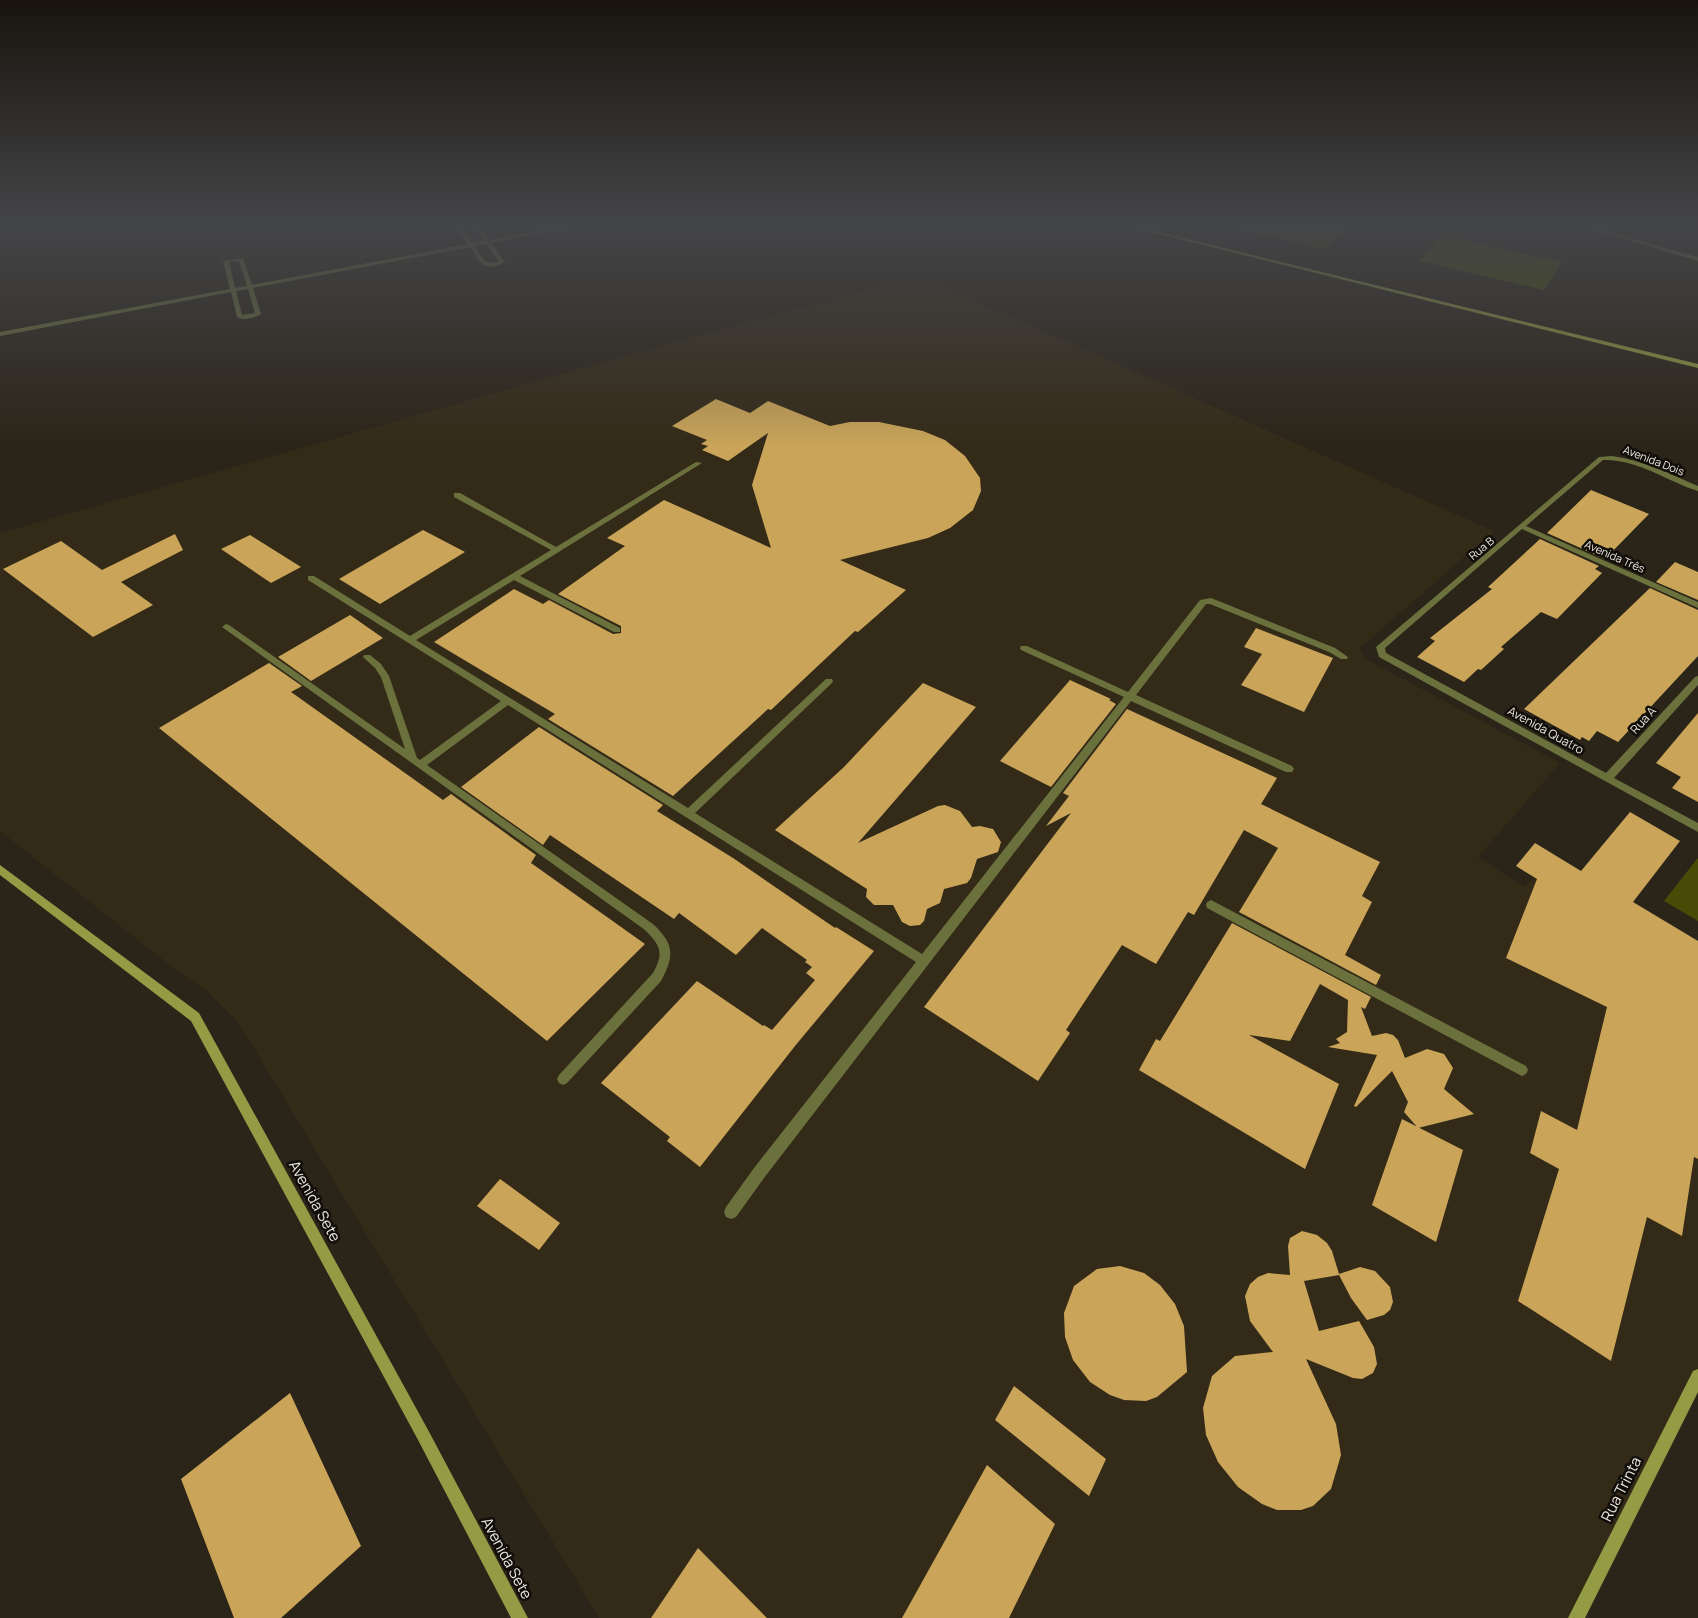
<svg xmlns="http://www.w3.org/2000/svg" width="1698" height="1618" font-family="Manrope,sans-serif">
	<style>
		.built { fill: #342a18 }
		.green { fill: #484b05 }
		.building { fill: #caa559 }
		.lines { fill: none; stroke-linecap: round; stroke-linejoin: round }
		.lane { fill: #6b713d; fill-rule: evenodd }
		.street { fill: #6b713d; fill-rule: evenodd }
		.secondary { fill: #939b44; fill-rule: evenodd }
		.labels { text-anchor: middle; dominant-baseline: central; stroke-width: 5; stroke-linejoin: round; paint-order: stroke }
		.far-street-label { font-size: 11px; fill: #ebe7df; stroke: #110e09 }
		.street-label { font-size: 12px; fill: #ebe7df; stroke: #110e09 }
		.near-street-label { font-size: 15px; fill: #ebe7df; stroke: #110e09 }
	</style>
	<rect width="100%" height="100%" fill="#2b2418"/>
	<path class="built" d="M919 276 1494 531 1360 648 1364 658 1560 763 1478 857 1524 887 1533 878 1698 981V1376L1576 1618H599L239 1024 208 992 176 970 0 831V533L711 332Z"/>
	<path class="green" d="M1208 222H1352L1325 249Z
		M1442 235 1562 262 1544 290 1419 261Z
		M1697 859H1698V921L1664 901Z"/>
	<path class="building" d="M716 399 750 413 768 401 830 426 850 422H879L923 431 945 440 965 456 980 478 981 491 973 510 950 528 928 538 840 560 906 590 858 632 855 631 771 710 768 709 673 796 548 719 555 714 434 642 514 589 543 604 549 600 613 634 621 633V626L558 594 625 546 607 538 664 500 771 548 752 485 768 433 728 461 702 450 708 446 701 444 707 440 672 426Z
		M1591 490 1649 514 1605 559 1547 533Z
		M423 530 465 552 380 604 339 579Z
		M175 534 183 550 121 582 153 605 93 637 3 569 61 541 102 570Z
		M250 535 301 567 271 583 221 549Z
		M1540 539 1599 566 1595 569 1602 573 1557 619 1541 612 1501 647 1504 649 1481 670 1478 669 1464 682 1417 657 1435 641 1430 638 1492 589 1488 587Z
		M1675 562 1698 572V600L1656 582Z
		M1650 588 1698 610V656L1618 742 1597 731 1589 741 1582 737 1580 740 1524 709Z
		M350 615 383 638 311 681 278 657Z
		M1256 628 1333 658 1304 712 1241 685 1262 654 1244 647Z
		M269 663 302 686 291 692 443 800 451 794 536 855 531 863 645 944 547 1041 159 728Z
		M1070 680 1111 699 1109 700 1116 704 1051 787 1000 761Z
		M923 683 976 707 858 843 938 806 945 805 960 811 972 827 980 826 993 829 1001 842 998 852 977 859 971 878 967 883 944 889 940 903 927 909 924 921 920 925 910 926 902 922 893 905H874L866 897 867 889 775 830 844 767Z
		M1127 709 1277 778 1261 804 1380 862 1362 896 1372 902 1345 955 1381 975 1376 985 1239 912 1278 848 1244 830 1194 915 1188 912 1156 964 1122 945 1066 1030 1070 1033 1038 1081 924 1007 1071 813 1046 826 1069 796 1063 793Z
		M1698 713V802L1672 788 1681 777 1656 763Z
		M539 727 663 805 657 811 733 858 835 928 836 927 874 951 795 1046 700 1167 667 1141 670 1137 601 1083 697 981 763 1026 764 1025 772 1030 815 980 806 973 812 967 805 962 807 960 762 928 736 955 679 913 674 919 550 835 543 845 461 787Z
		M1630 812 1680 841 1633 902 1698 941V1159L1694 1157 1682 1236 1647 1217 1611 1361 1518 1301 1559 1169 1530 1153 1541 1111 1577 1130 1607 1007 1506 958 1537 879 1516 866 1535 843 1581 871Z
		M1232 923 1371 997 1365 1009 1361 1007 1372 1036 1386 1033 1393 1035 1398 1040 1405 1058 1427 1049 1444 1054 1453 1068 1444 1089 1474 1114 1418 1128 1404 1112 1408 1102 1392 1071 1356 1107 1354 1106 1377 1055 1328 1047 1340 1043 1336 1039 1347 1032 1348 1000 1320 984 1290 1041 1249 1035 1339 1084 1305 1169 1139 1070 1156 1039 1160 1041Z
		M1402 1119 1463 1150 1436 1242 1372 1205Z
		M500 1179 560 1223 539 1250 477 1206Z
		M1302 1231 1317 1235 1327 1243 1332 1251 1339 1274 1360 1267 1375 1271 1390 1287 1393 1302 1390 1310 1384 1315 1367 1320 1351 1298 1339 1275 1304 1281 1319 1331 1359 1321 1374 1347 1377 1364 1373 1373 1362 1379 1353 1378 1306 1359 1336 1424 1341 1455 1331 1489 1313 1506 1301 1510H1277L1262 1504 1238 1487 1218 1462 1206 1435 1203 1408 1212 1376 1235 1356 1273 1352 1250 1321 1245 1296 1250 1284 1258 1277 1268 1273 1290 1275 1288 1246 1290 1238Z
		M1120 1266 1144 1273 1160 1285 1175 1304 1184 1326 1187 1372 1157 1397 1146 1401 1124 1400 1110 1395 1090 1382 1073 1360 1065 1337 1064 1313 1074 1286 1097 1269Z
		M1014 1386 1106 1459 1089 1496 995 1420Z
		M290 1393 361 1546 281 1618H234L181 1479Z
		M987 1465 1055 1524 1009 1618H902Z
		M698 1548 767 1618H651Z"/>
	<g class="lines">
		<path class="lane" d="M1568 222H1574L1698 257V261Z
			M696 462 702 463 520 576 620 628V632H614L514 580 416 640 688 808 826 679H832L833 681 832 683 695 813 922 954 1124 697 1021 650 1020 648 1021 646H1027L1128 692 1200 600 1211 598 1335 648 1348 657 1347 659H1341L1329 652 1210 604H1206L1136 695 1292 766 1294 769 1292 772H1286L1131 701 764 1178 736 1217 731 1219 726 1217 724 1212 726 1207 754 1168 916 962 508 705 427 765 653 924C674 944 675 955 661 981L567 1083 563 1085 559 1083 557 1079 559 1075 653 973C664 953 661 946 645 930L222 627 226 624 229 625 405 749 381 677 375 668 363 657 364 655H370L381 664 389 676 417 758 420 760 501 701 308 580V576H314L410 636 551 550 454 497V493H460L556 547Z
			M1211 900 1526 1066 1528 1070 1526 1074 1522 1076 1518 1074 1207 908 1206 905 1207 902Z"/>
		<path class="street" d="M455 222H460L459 224 472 243 484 241 471 222H475L489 240 588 222H596L491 243 505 262C484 273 481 263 470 247L253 288 261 314C254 318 244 321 237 317L231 292 0 336V332L230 289 223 261 243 258 252 285 468 244 454 223ZM486 244 499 261C483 266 483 258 474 246ZM239 261 247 286 235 288 229 262ZM248 289 255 313 242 315 236 291Z
			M1612 456C1643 460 1670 474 1698 486V491C1666 481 1638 459 1603 460L1526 526 1698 602V608L1522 529 1385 648 1386 653 1606 773 1695 677 1698 676V685L1614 778 1698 823V832L1379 657 1376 647 1599 457Z"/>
		<path class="secondary" d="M1111 222H1118L1698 364V368Z
			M0 865 199 1013 427 1428 528 1618H511L417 1438 191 1021 0 875Z
			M1698 1369V1392L1585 1618H1568L1693 1371Z"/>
	</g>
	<linearGradient id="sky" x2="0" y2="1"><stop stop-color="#18140d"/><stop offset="0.5" stop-color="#444548"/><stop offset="1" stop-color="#444548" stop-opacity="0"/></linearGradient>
	<rect width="1698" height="448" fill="url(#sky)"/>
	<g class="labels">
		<g class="far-street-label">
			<text transform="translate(1654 460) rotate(21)">Avenida Dois</text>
			<text transform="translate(1481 548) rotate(-40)">Rua B</text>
			<text transform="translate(1615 556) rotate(24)">Avenida Três</text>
		</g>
		<g class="street-label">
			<text transform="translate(1643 720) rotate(-48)">Rua A</text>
			<text transform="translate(1546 730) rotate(29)">Avenida Quatro</text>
		</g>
		<g class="near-street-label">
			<text transform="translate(315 1201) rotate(61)">Avenida Sete</text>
			<text transform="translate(1621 1489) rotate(-63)">Rua Trinta</text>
			<text transform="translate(507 1558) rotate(62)">Avenida Sete</text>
		</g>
	</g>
</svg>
